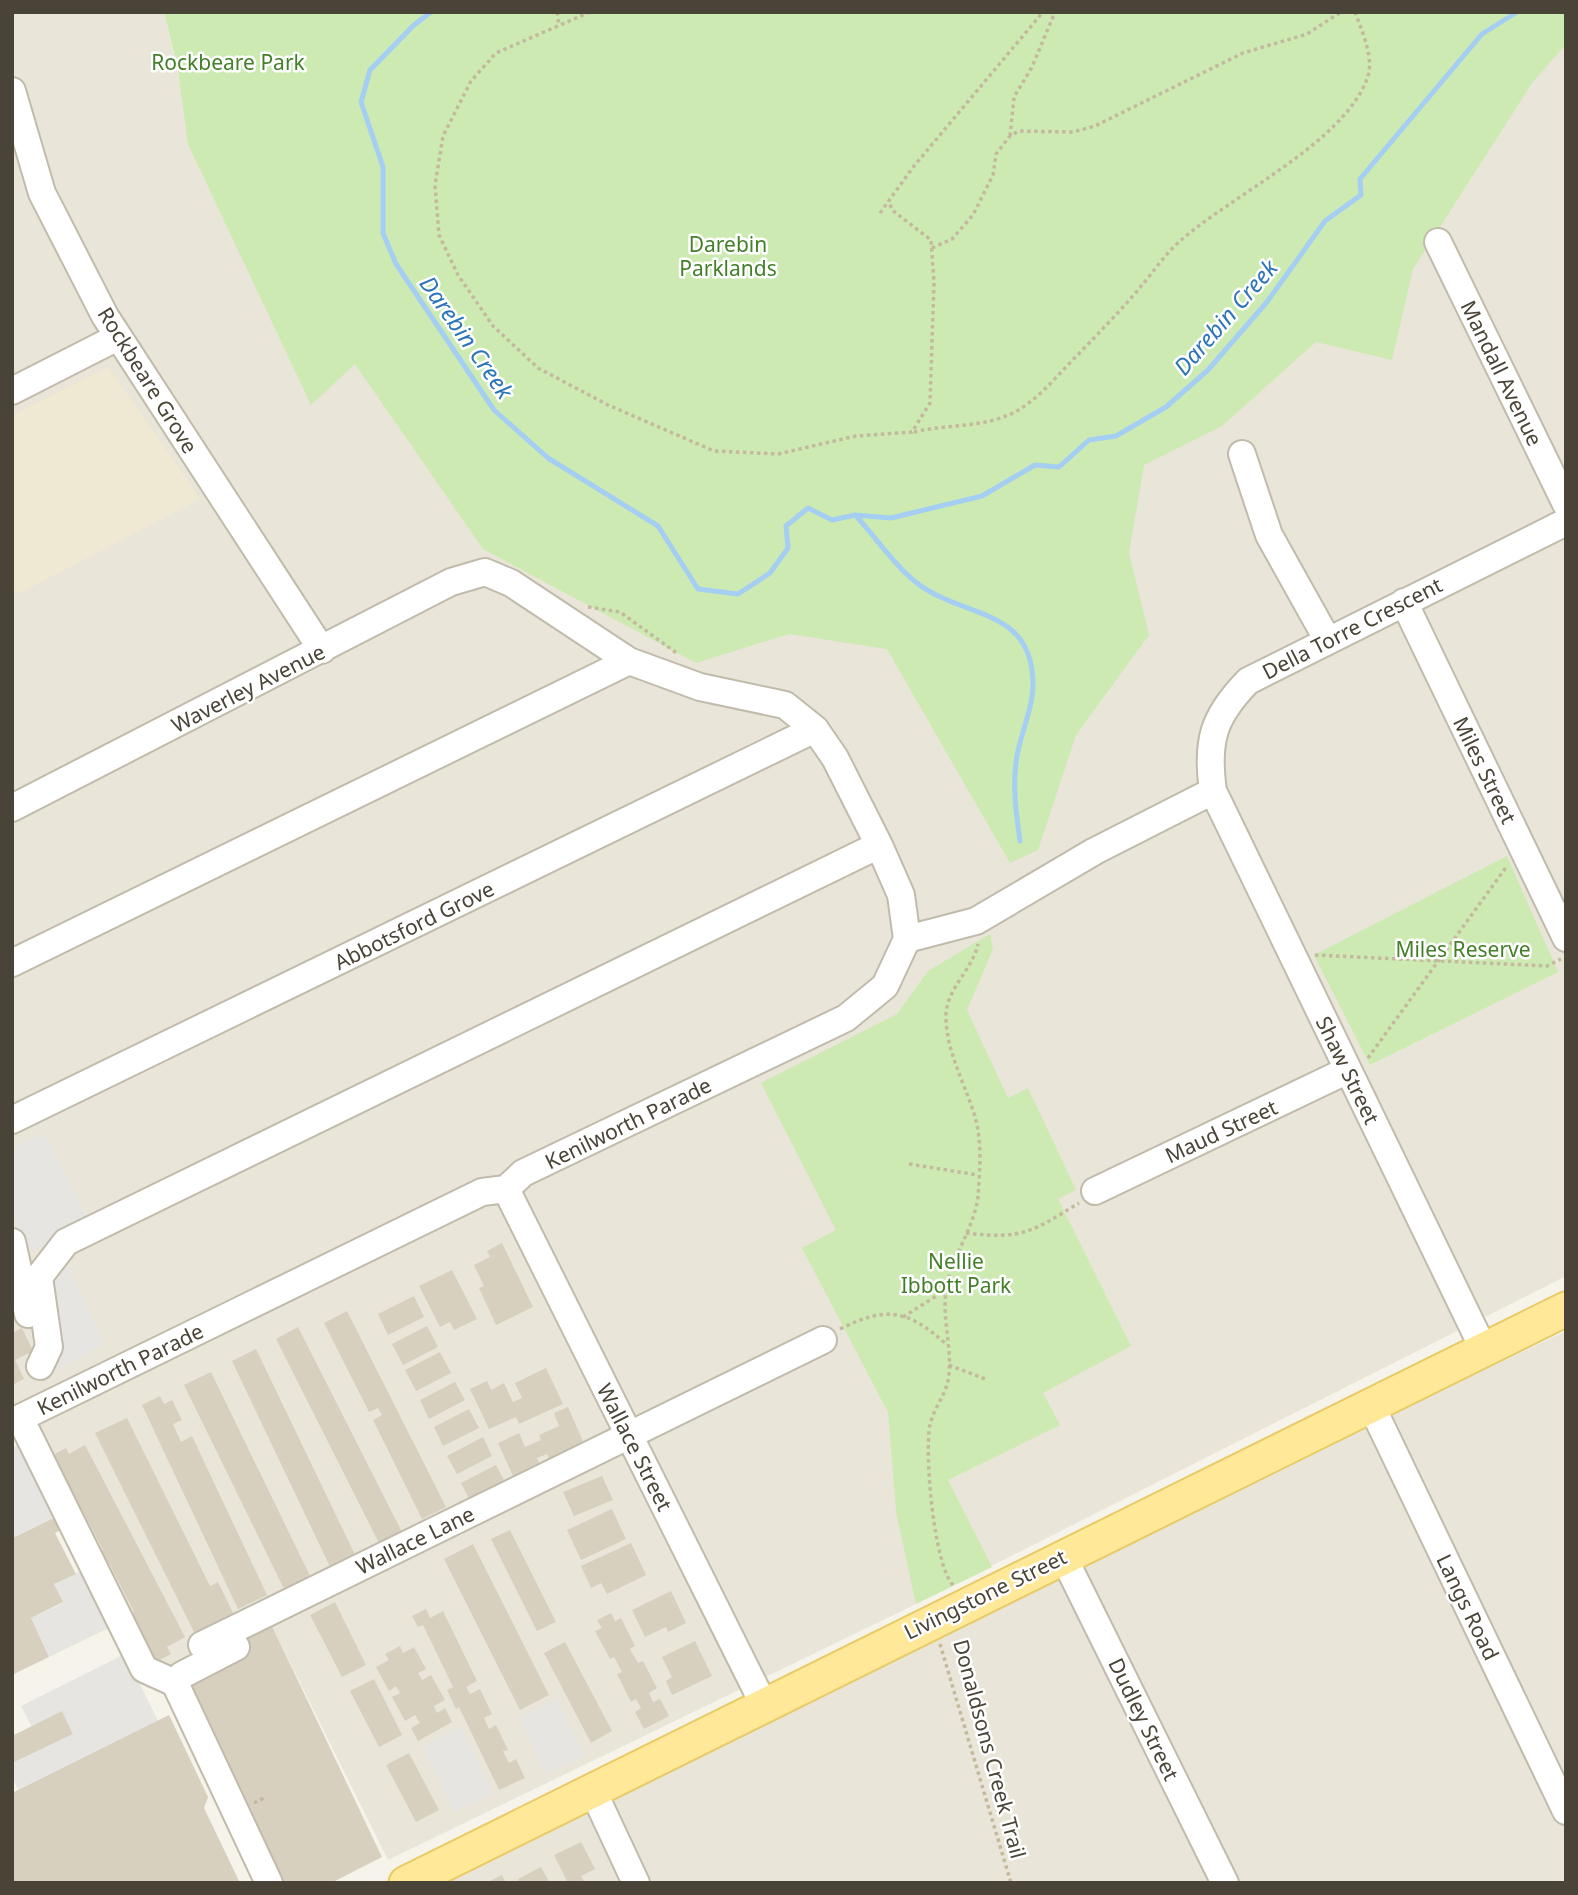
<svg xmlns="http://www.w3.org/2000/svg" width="1578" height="1895" font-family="'Noto Sans',sans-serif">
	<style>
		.residential { fill: #e9e5d8 }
		.education { fill: #efe9d4 }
		.green { fill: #cdeab2 }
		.parking { fill: #e7e5e2 }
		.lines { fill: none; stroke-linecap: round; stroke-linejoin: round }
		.stream { stroke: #a5cef3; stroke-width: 5 }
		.building { fill: #d8d0bf }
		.minor-casing { stroke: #c1bbac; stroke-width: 30 }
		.major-casing { stroke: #e8ca66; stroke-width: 37 }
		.path { stroke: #c4b99d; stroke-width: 3.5; stroke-dasharray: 3.5 3.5; stroke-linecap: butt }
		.minor { stroke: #fff; stroke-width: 26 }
		.major { stroke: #ffe999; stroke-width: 33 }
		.labels { text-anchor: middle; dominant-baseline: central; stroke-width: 5; stroke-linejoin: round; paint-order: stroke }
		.park-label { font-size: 21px; fill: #437f28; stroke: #fff }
		.street-label { font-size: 21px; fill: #4a4438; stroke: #fff }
		.water-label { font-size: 23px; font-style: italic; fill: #2c74ba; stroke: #fff }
	</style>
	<rect width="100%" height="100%" fill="#f5f3ea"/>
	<path class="residential" d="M12 12H164L189 122 1108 486 1566 23V1276L916 1604 388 1860 270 1622 142 1681 12 1429Z
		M1566 1331V1883H438L902 1650Z"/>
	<path class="education" d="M108 367 200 499 18 594 12 585V416Z"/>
	<path class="green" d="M164 12H1566V44L1532 83 1413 269 1392 360 1316 342 1222 426 1144 465 1129 553 1149 635 1076 735 1038 850 1010 863 887 649 789 634 696 663 483 549 355 364 311 405 188 144 178 70Z
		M1507 856 1558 972 1370 1065 1314 955Z
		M990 934 993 949 967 1010 1008 1098 1028 1088 1076 1190 1058 1199 1131 1346 1043 1393 1060 1425 948 1480 992 1567 916 1604 896 1511 888 1412 802 1248 836 1230 761 1083 897 1014 928 971Z"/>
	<path class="parking" d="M44 1133 91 1224 23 1256 12 1207V1149Z
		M66 1262 104 1344 49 1374 32 1279Z
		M26 1441 62 1514 15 1537 12 1532V1448Z
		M89 1567 117 1624 49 1657 31 1618 63 1603 54 1584Z
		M125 1654 158 1721 18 1790 12 1776V1763L73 1733 62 1712 32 1727 21 1706Z
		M557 1699 584 1756 546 1774 519 1717Z
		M461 1727 493 1793 454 1812 422 1746Z"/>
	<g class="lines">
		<path class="stream" d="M431 12 414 25 370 70 361 102 383 167V233L396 264 494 410 548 458 658 526 698 589 738 594 770 573 788 548 786 526 808 508 832 520 855 515 891 518 982 496 1035 465 1059 467 1089 440 1116 436 1166 407 1208 370 1267 302 1325 221 1361 195 1360 179 1482 34 1517 12
			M855 515C874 535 891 561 912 579 959 620 1031 604 1033 682 1034 706 1021 732 1017 756 1012 784 1016 813 1020 841"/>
	</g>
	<path class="building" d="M502 1243 533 1307 496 1325 479 1288 484 1286 474 1265 490 1257 487 1251Z
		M452 1270 477 1319 454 1330 450 1322 440 1327 419 1286Z
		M414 1296 424 1317 388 1335 378 1314Z
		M347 1311 446 1507 422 1519 373 1420 382 1415 378 1408 369 1412 324 1323Z
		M427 1326 438 1347 403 1365 392 1344Z
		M298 1327 404 1536 381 1547 276 1339Z
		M22 1328 33 1351 15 1360 24 1379 12 1385V1333Z
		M256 1349 358 1561 333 1573 232 1361Z
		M440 1352 451 1373 416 1391 405 1370Z
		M546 1368 563 1404 519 1424 516 1417 489 1429 470 1389 487 1381 491 1390 504 1383 513 1402 522 1398 515 1383Z
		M211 1372 313 1582 287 1595 184 1385Z
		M455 1382 465 1400 429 1419 420 1400Z
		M160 1396 164 1404 172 1400 182 1420 173 1424 181 1442 192 1436 267 1595 238 1609 142 1405Z
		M568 1407 585 1446 550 1462 547 1454 537 1458 541 1466 514 1478 498 1443 519 1433 525 1447 541 1440 539 1435 559 1426 554 1413Z
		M469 1409 479 1428 443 1446 434 1427Z
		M127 1418 210 1586 218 1582 235 1617 196 1636 95 1433Z
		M483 1437 492 1456 457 1474 447 1456Z
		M85 1445 185 1637 167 1647 171 1654 150 1665 125 1617 134 1612 109 1563 103 1567 96 1554 103 1550 53 1455 66 1448 69 1454Z
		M496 1465 505 1482 470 1500 461 1483Z
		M602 1476 613 1500 574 1516 563 1492Z
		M612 1509 626 1539 581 1560 567 1530Z
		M62 1514 68 1526 55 1533 76 1574 54 1584 63 1602 31 1618 49 1657 12 1675V1532L15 1537Z
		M510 1530 556 1622 537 1631 491 1539Z
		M631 1543 646 1575 607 1594 601 1583 591 1588 581 1566Z
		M473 1544 549 1695 520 1710 444 1559Z
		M671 1591 686 1623 668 1632 666 1627 645 1637 632 1610Z
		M335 1602 366 1665 342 1677 310 1615Z
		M426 1609 430 1618 443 1611 477 1681 466 1687 470 1694 480 1689 492 1714 484 1718 489 1729 496 1725 508 1750 503 1751 509 1763 516 1759 525 1778 499 1790 459 1707 456 1709 447 1690 453 1687 423 1625 418 1627 412 1616Z
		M611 1613 615 1621 621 1618 635 1646 630 1649 638 1663 643 1661 657 1688 649 1693 653 1702 660 1699 669 1716 644 1729 635 1712 641 1708 636 1699 631 1702 617 1674 622 1672 614 1657 610 1659 595 1631 602 1628 597 1620Z
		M270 1622 382 1857 331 1883H274L179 1685 248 1650 242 1637Z
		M695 1641 712 1676 672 1695 666 1681 672 1677 662 1657Z
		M565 1642 612 1731 591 1743 544 1653Z
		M400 1646 403 1653 414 1647 426 1669 418 1673 422 1680 431 1675 445 1700 434 1706 437 1713 445 1708 452 1722 418 1741 411 1728 420 1723 415 1715 405 1721 392 1697 400 1693 396 1686 389 1691 376 1667 389 1660 385 1654Z
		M374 1679 402 1735 379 1747 350 1691Z
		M62 1711 73 1734 12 1763V1736Z
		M169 1715 208 1797 204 1808 240 1883H12V1793Z
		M409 1753 439 1810 416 1822 386 1765Z
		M581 1842 595 1869 581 1876 585 1883H568L554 1855Z
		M541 1867 550 1883H520L518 1879Z
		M502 1875 506 1883H486Z"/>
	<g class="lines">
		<defs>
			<path id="minor" d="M12 91 42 193 105 316 322 650
				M1438 242 1566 504
				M12 391 118 337
				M1242 454 1269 535 1327 639
				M1404 602 1566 938
				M12 808 451 582 485 572 511 583 629 661 700 687 785 705 815 729 835 758 879 845 901 895 907 939
				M907 939 976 921 1095 851 1213 791
				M12 963 629 661
				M12 1120 815 729
				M506 1189 764 1705
				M1095 1191 1348 1070
				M12 1242 28 1314
				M1483 1348 1213 791C1206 741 1213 717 1248 681L1566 522
				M40 1366 49 1347 39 1277 66 1242 879 845
				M1370 1403 1566 1811
				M20 1418 144 1669 175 1683
				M12 1422 482 1192 506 1189 523 1173 846 1018 885 986 907 939
				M1063 1556 1225 1883
				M202 1645 823 1340
				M236 1647 182 1675 175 1683 269 1883
				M593 1791 636 1883"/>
			<path id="major" d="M406 1883 1566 1309"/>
		</defs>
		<use href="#minor" class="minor-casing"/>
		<use href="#major" class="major-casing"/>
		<path class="path" d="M557 12 559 25
			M590 12 496 53 471 81 443 136 435 185 439 235 458 275 493 326 538 368 608 405 714 451 778 454 856 436 912 432 930 403 934 282 931 240 892 210 889 201
			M1010 136 1014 97 1032 67 1055 12
			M880 213 914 166 1043 12
			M932 248 952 239 973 215 993 175 996 154 1010 136 1019 131 1073 132 1095 126 1243 53 1307 34 1341 12
			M914 432C947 424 982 428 1013 413 1033 403 1050 384 1065 368 1090 342 1115 317 1138 290 1152 274 1164 255 1180 241 1232 195 1343 143 1367 79 1375 60 1362 31 1355 12
			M588 607 620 612 678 654
			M1315 955 1547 966 1561 959
			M1368 1058 1507 866
			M909 1164 978 1175
			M966 1233C1023 1240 1033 1231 1079 1203
			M903 1317 946 1290
			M840 1329C886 1306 907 1309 946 1344
			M949 1365 985 1379
			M953 1585C934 1566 924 1452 930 1425 933 1409 945 1396 948 1381 954 1347 939 1314 948 1281 955 1252 975 1225 978 1196 980 1171 982 1140 975 1117 965 1083 946 1052 946 1016 946 989 973 969 978 944
			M940 1644 1011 1883
			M254 1803 264 1798"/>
		<use href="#minor" class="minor"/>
		<use href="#major" class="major"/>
	</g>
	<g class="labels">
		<g class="park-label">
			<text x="228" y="62">Rockbeare Park</text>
			<text x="728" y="244">Darebin<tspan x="728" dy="24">Parklands</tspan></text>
			<text x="1463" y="949">Miles Reserve</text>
			<text x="956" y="1261">Nellie<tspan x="956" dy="24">Ibbott Park</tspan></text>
		</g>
		<g class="street-label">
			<text transform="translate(1502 373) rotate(64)">Mandall Avenue</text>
			<text transform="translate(148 380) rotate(58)">Rockbeare Grove</text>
			<text transform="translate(1352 628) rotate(-27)">Della Torre Crescent</text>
			<text transform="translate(248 688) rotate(-27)">Waverley Avenue</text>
			<text transform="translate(1485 770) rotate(64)">Miles Street</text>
			<text transform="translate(414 925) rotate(-26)">Abbotsford Grove</text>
			<text transform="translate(1348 1070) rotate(64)">Shaw Street</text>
			<text transform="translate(628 1123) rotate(-26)">Kenilworth Parade</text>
			<text transform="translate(1221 1131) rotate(-25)">Maud Street</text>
			<text transform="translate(120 1369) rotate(-26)">Kenilworth Parade</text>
			<text transform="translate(635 1447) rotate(63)">Wallace Street</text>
			<text transform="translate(415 1540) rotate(-26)">Wallace Lane</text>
			<text transform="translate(985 1594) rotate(-26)">Livingstone Street</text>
			<text transform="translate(1468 1607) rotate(64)">Langs Road</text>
			<text transform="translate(1144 1719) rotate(64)">Dudley Street</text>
			<text transform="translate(990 1749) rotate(75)">Donaldsons Creek Trail</text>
		</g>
		<g class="water-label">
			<text transform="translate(1225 317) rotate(-49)">Darebin Creek</text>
			<text transform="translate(467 337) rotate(55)">Darebin Creek</text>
		</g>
	</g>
	<rect width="1578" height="1895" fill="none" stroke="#4a4438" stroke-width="28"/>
</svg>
